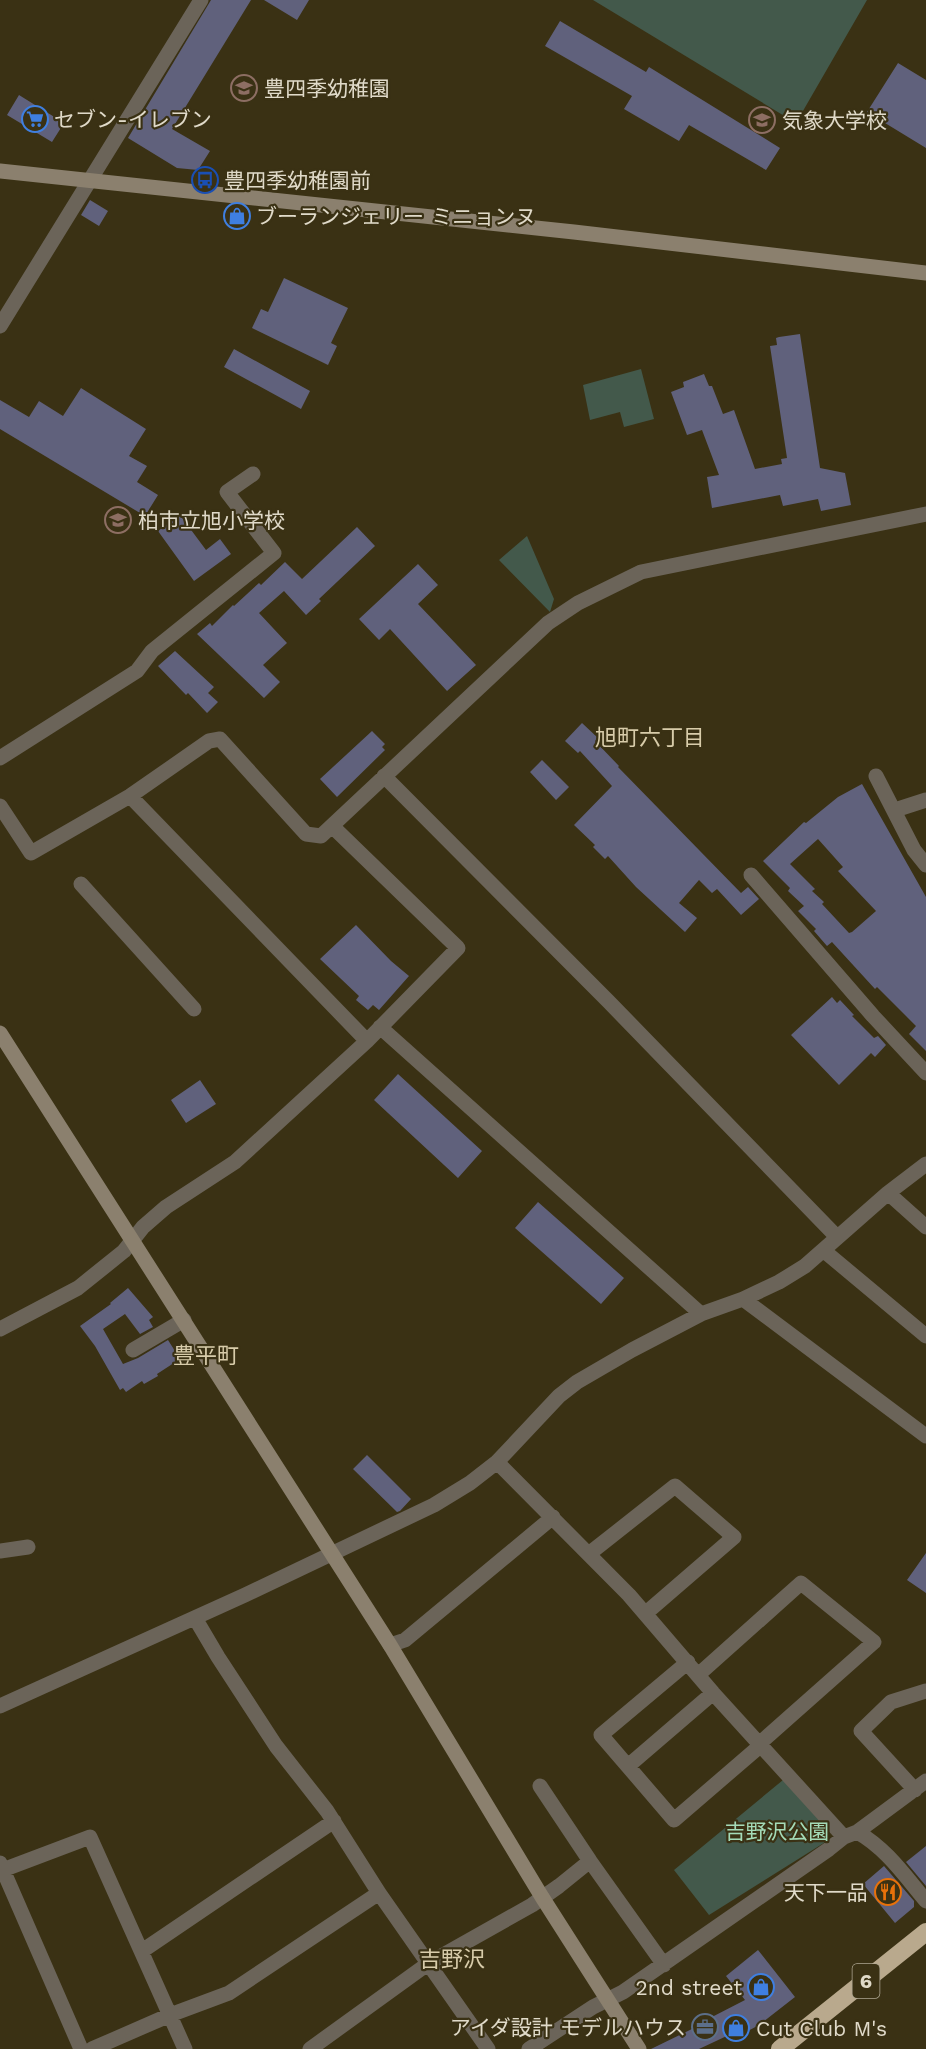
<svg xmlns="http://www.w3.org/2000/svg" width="926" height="2049" font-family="'Work Sans','Noto Sans JP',sans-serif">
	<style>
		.green { fill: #43594b }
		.building { fill: #60617c; fill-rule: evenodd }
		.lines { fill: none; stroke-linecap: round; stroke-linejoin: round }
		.street { stroke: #6b6459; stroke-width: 15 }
		.secondary { stroke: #8b806e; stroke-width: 15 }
		.highway { stroke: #b9a98d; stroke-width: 18 }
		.labels { text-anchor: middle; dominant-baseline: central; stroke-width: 4.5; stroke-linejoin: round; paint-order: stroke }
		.shield { fill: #3a3114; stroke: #aea793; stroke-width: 1.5 }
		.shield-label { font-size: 20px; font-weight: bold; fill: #e0dac9 }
		.poi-label { font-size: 21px; fill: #e0dac9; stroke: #3a3114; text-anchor: start }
		.park-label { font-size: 21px; fill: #a4dbb8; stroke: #3a3114 }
		.neighbourhood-label { font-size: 22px; fill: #d8ccaa; stroke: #3a3114 }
	</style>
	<rect width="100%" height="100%" fill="#3a3114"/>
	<path class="green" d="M593 0H867L796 123Z
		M641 369 654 419 624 427 620 412 590 420 583 385Z
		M527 536 554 599 550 612 499 560Z
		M783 1780 828 1827 827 1841 709 1915 674 1870Z"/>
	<path class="building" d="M211 0H251L172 129 210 151 198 170 177 168 128 138Z
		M264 0H309L297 20Z
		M560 21 646 72 649 67 780 148 766 170 689 125 679 141 624 109 632 96 545 46Z
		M898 63 926 80V148L867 112Z
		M19 95 64 123 52 142 7 115Z
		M90 200 108 211 99 226 81 215Z
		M284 278 348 308 331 343 337 346 328 365 252 328 261 309 268 312Z
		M800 334 820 468 845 473 851 505 821 511 818 499 783 506 780 495 712 508 707 477 719 475 702 430 687 435 671 392 684 387 683 382 704 374 709 386H712L723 414 734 410 755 469 782 464 781 459 787 458 770 346 777 345 776 338 779 337Z
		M234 349 310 391 301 409 224 367Z
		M81 388 146 429 129 456 147 466 137 482 158 495 145 516 0 429V400L29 417 39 401 63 416Z
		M180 515 206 550 220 539 231 554 194 581 158 531Z
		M357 527 375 546 319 599 321 601 306 615 284 591 259 613 287 643 263 665 280 682 264 698 197 634 210 623 212 626 233 605 234 606 259 583 261 585 285 562 302 579Z
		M418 564 438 585 418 604 476 665 447 691 390 629 379 640 359 619Z
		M175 651 214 687 208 693 218 702 207 713 188 693 186 695 158 666Z
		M582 723 598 738 595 741 619 766 618 767 741 893 748 887 759 899 741 915 717 889 712 893 699 880 679 903 697 918 685 932 636 887 608 856 605 859 593 847 595 845 574 825 612 786 580 751 578 753 565 741Z
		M372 731 385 744 382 747 385 750 337 797 320 779Z
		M542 760 569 787 556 800 530 772Z
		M862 784 926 897V1051L909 1034 916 1026 877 987 875 989 832 942 827 946 814 931 816 929 798 911 804 906 788 891 790 888 763 861 804 822 806 823 838 797ZM818 839 843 867 838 871 876 911 852 932 849 933 822 904 824 902 812 891 815 889 790 864Z
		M356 925 391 961 409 976 379 1010 373 1005 368 1010 356 1000 359 996 320 959Z
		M832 997 837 1003 840 1000 854 1015 852 1016 874 1038 878 1036 886 1045 875 1057 871 1053 839 1085 791 1035Z
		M398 1074 482 1151 458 1178 374 1100Z
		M200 1080 216 1104 186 1123 171 1100Z
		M538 1202 624 1278 601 1304 515 1228Z
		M128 1288 153 1317 149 1320 153 1327 140 1334 125 1314 103 1329 123 1364 138 1358 168 1340 180 1359 157 1374 158 1376 144 1384 142 1381 126 1392 123 1388 120 1390 95 1346 80 1326 111 1304 110 1303Z
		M367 1455 411 1499 400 1511 397 1512 353 1469Z
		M926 1553V1593L907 1580Z
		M926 1846V1886L906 1862Z
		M884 1866 914 1901V1907L895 1923 863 1884Z
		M758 1950 795 1997 759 2025 735 2038 731 2034 699 2049H651L694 2028 693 2025 710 2018 745 2000 726 1976Z"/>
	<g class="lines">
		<path class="street" d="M0 326 201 0
			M0 758 137 671 152 651 274 553 227 492 253 474
			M384 776 609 1002 837 1237
			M876 776 914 850 926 865
			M130 796 367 1041
			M0 806 31 853 130 796 209 741 220 739 306 834 321 836 548 623 578 603 641 572 926 514
			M895 810 926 800
			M751 875 873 1016 926 1073
			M81 884 194 1009
			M380 1027 701 1314
			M888 1193 926 1227
			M823 1250 926 1336
			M743 1299 926 1436
			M0 1329 78 1288 124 1251 143 1227 166 1207 235 1162 367 1041 458 948 332 826
			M133 1350 184 1320
			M497 1462 629 1595 713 1693 844 1837
			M0 1551 28 1547
			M590 1553 675 1486 734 1537 646 1613
			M195 1618 218 1657 276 1746 327 1811 379 1893 488 2049
			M390 1645 405 1640 553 1517
			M688 1662 601 1735 674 1820 760 1746
			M698 1675 801 1583 874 1642 759 1744
			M0 1706 245 1595 434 1505 470 1483 497 1462 559 1396 577 1382 632 1350 701 1314 743 1299 779 1282 805 1266 888 1193 926 1164
			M628 1766 713 1693
			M540 1786 590 1861 664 1965
			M915 1790 861 1731 891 1702 926 1691
			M857 1832C886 1848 905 1876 926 1901
			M0 1863 81 2049
			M0 1871 90 1837 185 2049
			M142 1951 334 1821
			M92 2049 170 2015 229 1993 379 1893
			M310 2049 429 1963 532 1905 559 1886 590 1861
			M529 2049 593 2007 623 1992 829 1849 844 1837 857 1832 926 1781"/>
		<path class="secondary" d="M0 171 574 232 926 273
			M0 1033 390 1645 542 1897 639 2049"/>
		<path class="highway" d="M780 2049 926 1932"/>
	</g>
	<defs>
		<symbol id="school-ring" viewBox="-11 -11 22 22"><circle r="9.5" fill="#3a3114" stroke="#8d6e63" stroke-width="1.5"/><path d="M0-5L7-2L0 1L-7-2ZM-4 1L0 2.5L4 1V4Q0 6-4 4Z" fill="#8d6e63"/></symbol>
		<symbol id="supermarket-ring" viewBox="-11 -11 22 22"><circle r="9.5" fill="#3a3114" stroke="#3f7fe0" stroke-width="1.5"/><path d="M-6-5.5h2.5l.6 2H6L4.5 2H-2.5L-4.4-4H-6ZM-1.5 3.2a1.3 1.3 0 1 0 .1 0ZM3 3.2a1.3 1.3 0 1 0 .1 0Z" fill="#3f7fe0"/></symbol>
		<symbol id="bus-ring" viewBox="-11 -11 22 22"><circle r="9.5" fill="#3a3114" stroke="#1a4fb4" stroke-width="1.5"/><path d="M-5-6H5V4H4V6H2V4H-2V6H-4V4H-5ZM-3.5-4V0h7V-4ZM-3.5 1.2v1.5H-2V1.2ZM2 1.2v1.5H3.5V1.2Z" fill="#1a4fb4"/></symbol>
		<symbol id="shop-ring" viewBox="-11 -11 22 22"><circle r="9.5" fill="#3a3114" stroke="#3f7fe0" stroke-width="1.5"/><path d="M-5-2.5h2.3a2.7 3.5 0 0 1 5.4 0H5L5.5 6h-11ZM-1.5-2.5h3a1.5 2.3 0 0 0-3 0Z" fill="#3f7fe0"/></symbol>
		<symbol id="restaurant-ring" viewBox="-11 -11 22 22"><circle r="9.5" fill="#3a3114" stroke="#e8710a" stroke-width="1.5"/><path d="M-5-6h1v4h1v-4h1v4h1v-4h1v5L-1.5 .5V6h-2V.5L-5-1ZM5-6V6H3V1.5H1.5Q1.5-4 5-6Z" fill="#e8710a"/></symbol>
		<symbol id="office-ring" viewBox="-11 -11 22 22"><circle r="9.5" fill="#3a3114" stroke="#5c6f8a" stroke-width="1.5"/><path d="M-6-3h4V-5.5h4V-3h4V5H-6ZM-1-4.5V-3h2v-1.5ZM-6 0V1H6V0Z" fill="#5c6f8a"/></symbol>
	</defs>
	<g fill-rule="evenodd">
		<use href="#school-ring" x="229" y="73" width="30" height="30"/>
		<use href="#supermarket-ring" x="20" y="104" width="30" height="30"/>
		<use href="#school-ring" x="747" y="105" width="30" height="30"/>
		<use href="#bus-ring" x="190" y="165" width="30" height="30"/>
		<use href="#shop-ring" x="222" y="201" width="30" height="30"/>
		<use href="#school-ring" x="103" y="505" width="30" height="30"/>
		<use href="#restaurant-ring" x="873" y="1877" width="30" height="30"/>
		<use href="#shop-ring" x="746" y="1972" width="30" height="30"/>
		<use href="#office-ring" x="690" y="2012" width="30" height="30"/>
		<use href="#shop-ring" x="721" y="2013" width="30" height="30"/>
	</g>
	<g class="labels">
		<rect class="shield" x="852.5" y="1964" width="27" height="34" rx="4.5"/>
		<g class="shield-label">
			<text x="866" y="1981">6</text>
		</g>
		<g class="poi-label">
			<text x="264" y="88">豊四季幼稚園</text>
			<text x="54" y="119">セブン-イレブン</text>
			<text x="782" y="120">気象大学校</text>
			<text x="224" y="180">豊四季幼稚園前</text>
			<text x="256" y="216">ブーランジェリー ミニョンヌ</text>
			<text x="138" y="520">柏市立旭小学校</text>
			<text x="868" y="1892" text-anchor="end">天下一品</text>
			<text x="742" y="1987" text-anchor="end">2nd street</text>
			<text x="686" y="2027" text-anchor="end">アイダ設計 モデルハウス</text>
			<text x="756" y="2028">Cut Club M's</text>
		</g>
		<g class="park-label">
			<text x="777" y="1831">吉野沢公園</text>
		</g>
		<g class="neighbourhood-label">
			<text x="650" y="737">旭町六丁目</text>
			<text x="206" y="1355">豊平町</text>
			<text x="452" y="1959">吉野沢</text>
		</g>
	</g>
</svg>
